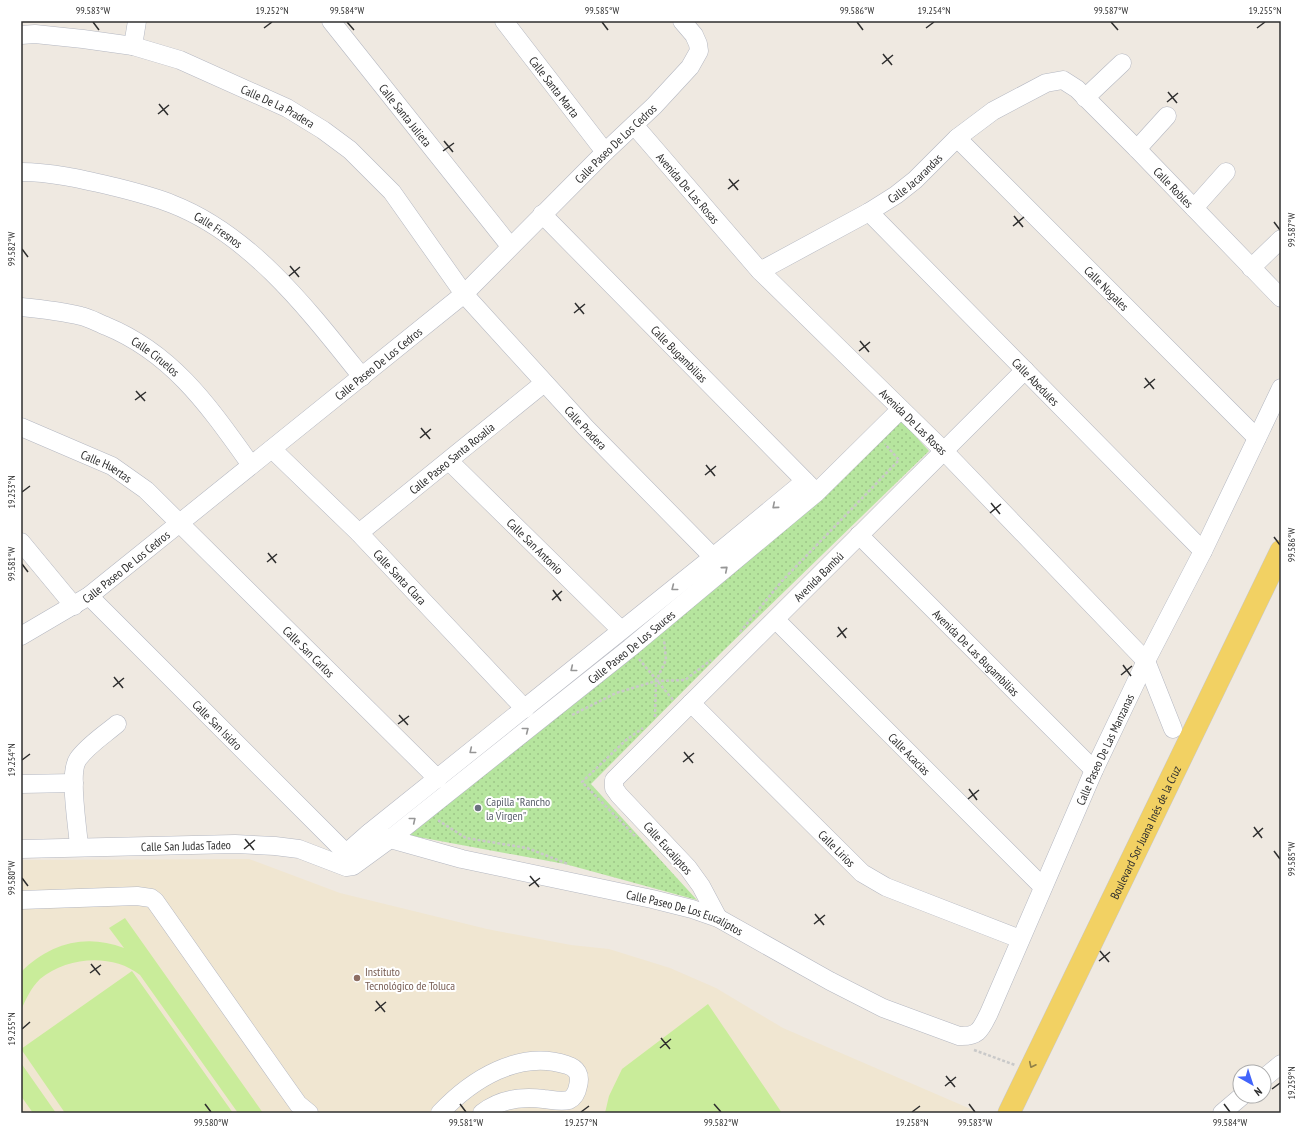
<svg xmlns="http://www.w3.org/2000/svg" width="1302" height="1134" font-family="'PT Sans Narrow',sans-serif">
	<style>
		.education { fill: #f0e6d1 }
		.park { fill: url(#park-dots) }
		.pitch { fill: #c9ec9a }
		.lines { fill: none; stroke-linecap: round; stroke-linejoin: round }
		.minor-casing { stroke: #b4b7c1; stroke-width: 19 }
		.major-casing { stroke: #c9c9c9; stroke-width: 23 }
		.path { stroke: #c9c9c9; stroke-width: 2.5; stroke-dasharray: 3 2; stroke-linecap: butt }
		.minor { stroke: #fff; stroke-width: 18 }
		.major { stroke: #f2d163; stroke-width: 22 }
		.oneway { stroke: #969696 }
		.oneway2 { stroke: #908048 }
		.ticks { fill: none; stroke: #2e2e2e; stroke-width: 1.5 }
		.worship-dot { fill: #6b7280; stroke: #fff; stroke-width: 1.5 }
		.education-dot { fill: #8d6e63; stroke: #fff; stroke-width: 1.5 }
		.labels { text-anchor: middle; dominant-baseline: central; stroke-width: 4; stroke-linejoin: round; paint-order: stroke }
		.street-label { font-size: 12px; fill: #2e2e2e; stroke: #fff }
		.worship-label { font-size: 12px; fill: #5b616d; stroke: #fff; text-anchor: start }
		.education-label { font-size: 12px; fill: #785e54; stroke: #fff; text-anchor: start }
		.neatline { fill: none; stroke: #2e2e2e; stroke-width: 1.5 }
		.ticks-label { font-size: 10px; text-anchor: middle; fill: #2e2e2e }
	</style>
	<defs>
		<pattern id="park-dots" width="8" height="8" patternUnits="userSpaceOnUse"><rect width="8" height="8" fill="#b6e59e"/><path d="M2 2h.1M6 6h.1" fill="none" stroke="#9dc588" stroke-width="1.8" stroke-linecap="round"/></pattern>
	</defs>
	<rect width="100%" height="100%" fill="#efe9e1"/>
	<path class="education" d="M249 859 340 893 487 929 571 945 609 949 670 968 716 988 783 1028 973 1110 969 1113H21V860Z"/>
	<path class="park" d="M898 417 929 451 723 651 591 784 697 900 565 864 402 834Z"/>
	<path class="pitch" d="M125 918 263 1113H238L140 975C112 953 67 957 40 979 31 988 26 999 21 1010V972C49 944 85 933 124 948L109 928Z
		M132 971 233 1113H65L21 1049Z
		M708 1004 782 1113H605L609 1096 622 1069Z
		M21 1063 56 1113H33L21 1096Z"/>
	<g class="lines">
		<defs>
			<g id="minor">
				<path id="s1" d="M331 21 510 246"/>
				<path id="s2" d="M504 21 605 152"/>
				<path id="s3" d="M21 35 35 34 83 39 133 46 180 60 287 108 323 130 350 150 392 192 464 294 586 428 713 557"/>
				<path d="M133 46 137 21"/>
				<path d="M1085 98 1122 63"/>
				<path id="s4" d="M634 125 760 271 943 450 1146 661 1173 729"/>
				<path id="s5" d="M957 138 1257 438"/>
				<path d="M1137 149 1167 116"/>
				<path id="s6" d="M21 172C51 172 81 179 111 186 131 191 152 196 172 204 252 235 310 312 362 377"/>
				<path d="M1194 208 1226 172"/>
				<path id="s7" d="M869 212 1203 551"/>
				<path id="s8" d="M542 214 813 489"/>
				<path d="M1251 268 1281 239"/>
				<path id="s9" d="M760 271 869 212 896 195 915 180 957 138 993 111 1046 83 1063 80 1077 89 1137 149 1281 298"/>
				<path id="s10" d="M21 307C41 309 61 311 81 316 90 318 98 323 106 326 174 354 210 408 251 465"/>
				<path id="s11" d="M21 427 112 466 146 490 438 779"/>
				<path id="s12" d="M272 449 359 533 525 709"/>
				<path id="s13" d="M449 461 621 630"/>
				<path id="s14" d="M359 533 544 383"/>
				<path id="s15" d="M859 535 1094 770"/>
				<path d="M21 542 74 606"/>
				<path id="s16" d="M89 596 346 853"/>
				<path id="s17" d="M776 620 1043 887"/>
				<path id="s18" d="M21 636 89 596 464 294 605 152 654 106 690 67 699 51 698 44 694 35 682 21"/>
				<path id="s19" d="M691 703 862 873 886 887 1020 939"/>
				<path d="M21 784 74 783"/>
				<path id="s20" d="M369 833 462 859 652 899 692 909 718 918 830 981 883 1008 959 1036C979 1037 981 1029 989 1013L1094 770 1146 661 1203 551 1281 388"/>
				<path d="M79 847C78 828 68 773 78 759 88 745 104 735 117 724"/>
				<path id="s21" d="M21 849 235 844 275 846 299 849 346 867 353 866 390 839 630 648 816 493 901 409"/>
				<path d="M336 862 369 833 713 557 805 481"/>
				<path d="M21 900 137 896 151 898 155 901 281 1080 298 1104 309 1113"/>
				<path id="s22" d="M718 918 701 886 688 868 619 795 614 788V780L1025 370"/>
				<path d="M1264 1078 1281 1064"/>
				<path d="M440 1113C471 1080 519 1049 567 1065 577 1068 581 1075 578 1086 577 1092 575 1097 569 1100 561 1102 553 1100 544 1099 522 1096 500 1099 482 1113"/>
				<path d="M1222 1113 1242 1096"/>
			</g>
			<g id="major">
				<path id="s23" d="M1009 1113 1281 551"/>
			</g>
		</defs>
		<use href="#minor" class="minor-casing"/>
		<use href="#major" class="major-casing"/>
		<path class="path" d="M740 632 782 581 899 460 885 444
			M639 659 674 701
			M656 681 685 680 711 660
			M572 715 616 693 656 681
			M655 717 656 681 666 660 664 639
			M440 820 439 821 466 838 527 848 568 864
			M635 836 582 782 626 740 643 728
			M974 1050 1015 1065"/>
		<use href="#minor" class="minor"/>
		<use href="#major" class="major"/>
	</g>
	<defs><path id="oneway-chevron" d="M-2-3.5L2.5 0L-2 3.5" fill="none" stroke-width="1.6" stroke-linecap="round" stroke-linejoin="round"/></defs>
	<g class="oneway">
		<use href="#oneway-chevron" transform="translate(775 506) rotate(140)"/>
		<use href="#oneway-chevron" transform="translate(725 569) rotate(-40)"/>
		<use href="#oneway-chevron" transform="translate(674 588) rotate(142)"/>
		<use href="#oneway-chevron" transform="translate(573 669) rotate(141)"/>
		<use href="#oneway-chevron" transform="translate(526 730) rotate(-38)"/>
		<use href="#oneway-chevron" transform="translate(472 751) rotate(141)"/>
		<use href="#oneway-chevron" transform="translate(413 820) rotate(-39)"/>
	</g>
	<use class="oneway2" href="#oneway-chevron" transform="translate(1032 1065) rotate(116)"/>
	<path class="ticks" d="M93 22 99 30M347 22 354 30M602 22 608 30M857 22 863 30M1111 22 1118 30M264 28 272 22M926 28 934 22M1257 28 1265 22M883 54 892 65M882 64 893 55M1168 92 1177 103M1167 102 1178 93M159 104 168 115M158 114 169 105M444 141 453 152M443 151 454 143M729 179 738 190M728 189 739 180M1014 216 1023 227M1274 222 1280 230M1013 226 1024 217M22 249 28 257M290 266 299 277M289 276 300 267M575 303 584 314M574 313 585 304M860 341 869 352M859 351 870 342M1145 378 1154 389M1144 388 1155 379M136 391 145 401M135 400 146 392M421 428 430 439M420 438 431 429M706 465 715 476M705 475 716 466M22 492 30 486M991 503 1000 514M990 513 1001 504M1274 537 1280 545M268 553 276 563M267 562 277 554M22 564 28 572M553 590 561 601M552 600 562 591M838 627 846 638M837 637 847 628M1123 665 1131 676M1121 675 1132 666M114 677 123 688M113 687 124 678M399 715 408 725M398 724 409 716M684 752 693 763M22 760 30 754M683 762 694 753M969 789 977 800M968 799 979 790M1254 827 1262 838M1253 837 1263 828M245 839 254 850M244 849 255 840M1274 851 1280 859M530 876 539 887M22 878 28 886M529 886 540 878M815 914 824 925M814 924 825 915M1100 951 1109 962M1099 961 1110 952M91 964 100 975M90 973 101 965M376 1001 385 1012M375 1011 386 1002M22 1029 30 1022M661 1038 670 1049M660 1048 671 1039M946 1076 955 1087M945 1086 956 1077M1272 1089 1280 1083M205 1104 211 1112M460 1104 466 1112M714 1104 721 1112M969 1104 975 1112M1224 1104 1230 1112M581 1112 589 1106M912 1112 920 1106"/>
	<circle class="worship-dot" cx="478" cy="808" r="4"/>
	<circle class="education-dot" cx="357" cy="978" r="4"/>
	<g class="labels">
		<g class="street-label">
			<text stroke="none"><textPath href="#s2" startOffset="83">Calle Santa Marta</textPath></text>
			<text stroke="none"><textPath href="#s3" startOffset="270">Calle De La Pradera</textPath></text>
			<text stroke="none"><textPath href="#s1" startOffset="120">Calle Santa Julieta</textPath></text>
			<text stroke="none"><textPath href="#s18" startOffset="774">Calle Paseo De Los Cedros</textPath></text>
			<text stroke="none"><textPath href="#s9" startOffset="181">Calle Jacarandas</textPath></text>
			<text stroke="none"><textPath href="#s9" startOffset="516">Calle Robles</textPath></text>
			<text stroke="none"><textPath href="#s4" startOffset="83">Avenida De Las Rosas</textPath></text>
			<text stroke="none"><textPath href="#s6" startOffset="208">Calle Fresnos</textPath></text>
			<text stroke="none"><textPath href="#s5" startOffset="212">Calle Nogales</textPath></text>
			<text stroke="none"><textPath href="#s8" startOffset="196">Calle Bugambilias</textPath></text>
			<text stroke="none"><textPath href="#s10" startOffset="146">Calle Ciruelos</textPath></text>
			<text stroke="none"><textPath href="#s18" startOffset="450">Calle Paseo De Los Cedros</textPath></text>
			<text stroke="none"><textPath href="#s7" startOffset="238">Calle Abedules</textPath></text>
			<text stroke="none"><textPath href="#s4" startOffset="408">Avenida De Las Rosas</textPath></text>
			<text stroke="none"><textPath href="#s3" startOffset="720">Calle Pradera</textPath></text>
			<text stroke="none"><textPath href="#s14" startOffset="119">Calle Paseo Santa Rosalía</textPath></text>
			<text stroke="none"><textPath href="#s11" startOffset="94">Calle Huertas</textPath></text>
			<text stroke="none"><textPath href="#s13" startOffset="121">Calle San Antonio</textPath></text>
			<text stroke="none"><textPath href="#s18" startOffset="126">Calle Paseo De Los Cedros</textPath></text>
			<text stroke="none"><textPath href="#s22" startOffset="464">Avenida Bambú</textPath></text>
			<text stroke="none"><textPath href="#s12" startOffset="181">Calle Santa Clara</textPath></text>
			<text stroke="none"><textPath href="#s21" startOffset="690">Calle Paseo De Los Sauces</textPath></text>
			<text stroke="none"><textPath href="#s11" startOffset="370">Calle San Carlos</textPath></text>
			<text stroke="none"><textPath href="#s15" startOffset="166">Avenida De Las Bugambilias</textPath></text>
			<text stroke="none"><textPath href="#s16" startOffset="182">Calle San Isidro</textPath></text>
			<text stroke="none"><textPath href="#s20" startOffset="958">Calle Paseo De Las Manzanas</textPath></text>
			<text stroke="none"><textPath href="#s17" startOffset="189">Calle Acacias</textPath></text>
			<text stroke="none"><textPath href="#s23" startOffset="312">Boulevard Sor Juana Inés de la Cruz</textPath></text>
			<text stroke="none"><textPath href="#s21" startOffset="165">Calle San Judas Tadeo</textPath></text>
			<text transform="translate(668 848) rotate(48)">Calle Eucaliptos</text>
			<text stroke="none"><textPath href="#s19" startOffset="206">Calle Lirios</textPath></text>
			<text stroke="none"><textPath href="#s20" startOffset="326">Calle Paseo De Los Eucaliptos</textPath></text>
		</g>
		<g class="worship-label">
			<text x="486" y="801">Capilla "Rancho<tspan x="486" dy="14">la Virgen"</tspan></text>
		</g>
		<g class="education-label">
			<text x="365" y="971">Instituto<tspan x="365" dy="14">Tecnológico de Toluca</tspan></text>
		</g>
	</g>
	<rect width="1302" height="1134" fill="none" stroke="#ffffff" stroke-width="44"/>
	<g transform="translate(1252 1084) rotate(141)"><circle r="19" fill="#ffffff" stroke="#ababab"/>
	<path d="M0-3L7 15L0 10L-7 15Z" fill="#4264fb"/>
	<text y="-6" font-size="11" font-weight="bold" text-anchor="middle" fill="#2e2e2e">N</text>
	</g>
	<rect x="22" y="22" width="1258" height="1090" class="neatline"/>
	<g class="ticks-label">
		<text x="93" y="14">99.583°W</text>
		<text x="272" y="14">19.252°N</text>
		<text x="347" y="14">99.584°W</text>
		<text x="602" y="14">99.585°W</text>
		<text x="857" y="14">99.586°W</text>
		<text x="934" y="14">19.254°N</text>
		<text x="1111" y="14">99.587°W</text>
		<text x="1265" y="14">19.255°N</text>
		<text transform="translate(1291 230) rotate(-90)" y="4">99.587°W</text>
		<text transform="translate(11 249) rotate(-90)" y="4">99.582°W</text>
		<text transform="translate(11 492) rotate(-90)" y="4">19.253°N</text>
		<text transform="translate(1291 545) rotate(-90)" y="4">99.586°W</text>
		<text transform="translate(11 564) rotate(-90)" y="4">99.581°W</text>
		<text transform="translate(11 760) rotate(-90)" y="4">19.254°N</text>
		<text transform="translate(1291 859) rotate(-90)" y="4">99.585°W</text>
		<text transform="translate(11 878) rotate(-90)" y="4">99.580°W</text>
		<text transform="translate(11 1029) rotate(-90)" y="4">19.255°N</text>
		<text transform="translate(1291 1083) rotate(-90)" y="4">19.259°N</text>
		<text x="211" y="1126">99.580°W</text>
		<text x="466" y="1126">99.581°W</text>
		<text x="581" y="1126">19.257°N</text>
		<text x="721" y="1126">99.582°W</text>
		<text x="912" y="1126">19.258°N</text>
		<text x="975" y="1126">99.583°W</text>
		<text x="1230" y="1126">99.584°W</text>
	</g>
</svg>
